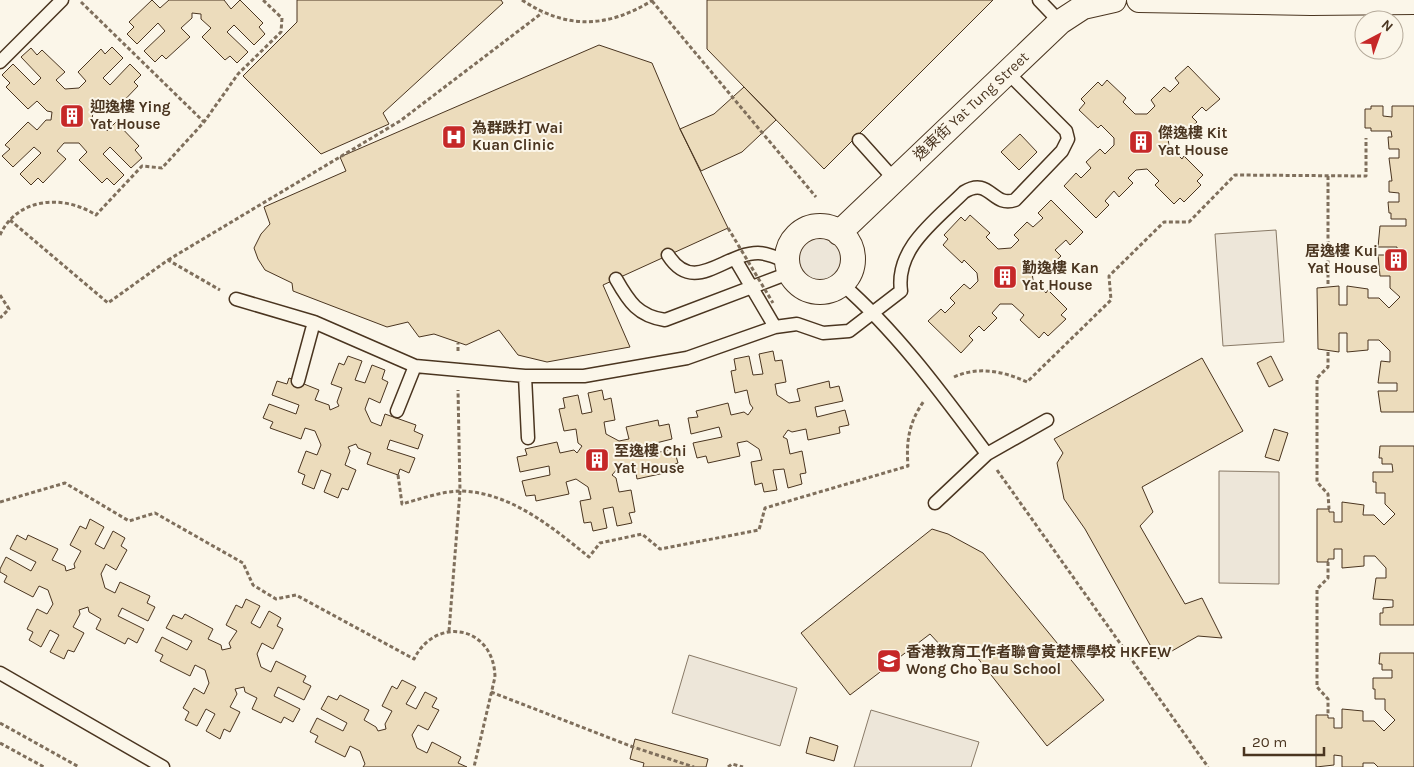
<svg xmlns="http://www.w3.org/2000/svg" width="1414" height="767" font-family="Karla,'Noto Sans TC',sans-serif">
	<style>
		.green { fill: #ede6d9; stroke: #887966 }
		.building { fill: #ecdcbc; stroke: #4a3520 }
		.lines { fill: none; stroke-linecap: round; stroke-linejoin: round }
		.service-casing { stroke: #4a3520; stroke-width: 15 }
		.minor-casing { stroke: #4a3520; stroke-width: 26 }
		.path { stroke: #7f6f5c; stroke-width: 3; stroke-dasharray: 4 2.5; stroke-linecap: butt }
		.service { stroke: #fbf6e9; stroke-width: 12 }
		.minor { stroke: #fbf6e9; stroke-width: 24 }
		.path-bridge { stroke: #7f6f5c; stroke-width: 3; stroke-dasharray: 4 2.5; stroke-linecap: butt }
		.labels { text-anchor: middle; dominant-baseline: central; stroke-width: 4; stroke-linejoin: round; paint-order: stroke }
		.street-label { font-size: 15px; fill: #4a3520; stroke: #fbf6e9 }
		.poi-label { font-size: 15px; font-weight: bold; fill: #4a3520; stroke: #fbf6e9; text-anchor: start }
	</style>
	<rect width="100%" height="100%" fill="#fbf6e9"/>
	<path class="green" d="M1276 230 1284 342 1223 346 1215 234Z
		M794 260a26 26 0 1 1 52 0a26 26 0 1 1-52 0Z
		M1219 471 1279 472V584L1219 583Z
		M689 655 797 688 780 746 672 713Z
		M871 710 979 742 971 767H854Z"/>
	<path class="building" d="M152 0 160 8 169 0H224L231 9 240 0 263 23 259 27 265 34 254 45 234 25 227 32 248 52 237 63 230 56 225 60 202 37 211 28 201 19V14L192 13V18L181 28 190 37 166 59 162 55 155 62 144 51 165 31 158 23 137 44 127 34 134 27 129 22Z
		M297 0H501L503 3 383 113 389 124 321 154 243 76 297 22Z
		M707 0H993L824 169 707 49Z
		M599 45 652 63 680 129 728 228 603 285 630 347 547 362 518 355 499 330 466 345 434 334 419 337 408 322 387 327 293 291 292 283 265 270 258 259 254 248 261 234 270 224 264 207 346 171 340 157Z
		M112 47 123 58 103 78 110 85 130 64 141 75 134 82 138 86 115 110 107 101 97 112 93 111 92 120H97L107 131 116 122 139 146 135 150 142 158 131 168 110 147 103 154 124 175 114 185 107 178 102 183 79 160 87 152 79 143H64L57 151 66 159 43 183 38 178 31 185 20 174 41 153 34 147 13 167 2 156 10 149 5 145 28 122 37 130 46 120H51L52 112 47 111 37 101 28 109 6 87 10 83 2 75 13 64 34 85 41 78 21 57 31 48 37 55 42 50 65 72 56 80 65 89 79 88 86 81 78 72 101 49 105 54Z
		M1188 66 1220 99 1206 111 1202 107 1192 117 1197 122 1183 135 1177 130 1168 138 1169 146 1182 159 1184 156 1203 175 1197 181 1201 185 1184 202 1180 198 1174 204 1155 185 1159 181 1147 169 1136 170 1128 178 1133 183 1119 197 1114 191 1105 201 1109 205 1096 218 1064 186 1076 173 1081 178 1091 168 1086 162 1100 149 1105 154 1114 145V138L1101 125 1098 128 1079 110 1085 103 1081 99 1098 82 1102 86 1107 80 1126 98 1123 102 1135 114H1147L1155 106 1151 100 1164 87 1170 92 1179 83 1175 78Z
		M744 87 776 120 742 152 701 171 680 129 714 114Z
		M1371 106H1383V116L1392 117V106H1414V412H1381L1378 391H1397V383H1378L1381 361 1390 362V351L1379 340H1368V350L1347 352V333H1339V352L1318 349 1317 288 1339 286V305H1347V286L1368 289V298H1379L1389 308 1400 297 1390 288V276H1380L1378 255H1397V247H1378L1380 226H1406V219H1391V213H1389L1388 202H1399V193L1389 192V181H1392L1389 158H1399V149H1389L1388 137H1392L1391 131H1371V128H1365V109H1371Z
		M1020 134 1037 152 1019 170 1001 152Z
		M1051 200 1083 232 1070 245 1066 240 1055 250 1061 256 1047 269 1041 264 1032 272 1033 280 1046 293 1048 290 1067 309 1061 315 1066 319 1048 336 1044 332 1039 338 1020 320 1024 315 1012 304H1000L992 313 997 318 984 331 979 326 969 336 973 340 961 353 928 321 941 309 945 313 955 303 950 298 964 284 970 289 978 281 977 273 964 260 962 263 943 245 948 239 944 235 961 217 965 221 970 215 990 233 986 237 998 249 1011 248 1019 240 1014 235 1027 222 1033 227 1043 218 1038 213Z
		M773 351 775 361 782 360 786 382 775 384 777 395 789 403 800 401 797 389 829 381 830 388 839 386 843 401 815 407 817 417 845 410 849 425 839 427 840 433 808 440 806 429 792 432 788 430 783 437 787 439 790 454 802 451 806 473 800 474 802 484 788 488 784 469 773 470 777 490 764 492 762 483 755 485 751 462 762 460 759 449 747 441 737 443 740 456 708 463 706 456 697 458 693 443 722 437 719 427 691 434 688 418 698 417 696 411 728 403 731 415 744 412 748 415 753 408 750 404 747 390 735 393 731 371 736 370 734 359 749 356 753 375 763 374 759 354Z
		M348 356 362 361 355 380 365 383 372 365 385 370 382 379 388 382 380 403 369 398 365 409 371 422 381 426 385 414 416 425 414 431 423 435 418 449 390 440 387 449 415 458 409 473 400 469 398 475 367 464 371 453 358 448 356 444 348 447 350 451 345 465 356 470 348 490 342 488 338 498 324 492 331 474 321 470 314 489 302 484 305 475 298 472 306 451 317 455 321 445 315 431 305 428 301 439 270 428 273 422 263 418 269 404 296 414 299 405 272 395 277 381 287 384 289 378 319 390 315 400 329 405 330 410 339 406 337 402 342 388 331 384 339 363 344 365Z
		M1271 356 1283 380 1269 387 1257 363Z
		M1202 358 1243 431 1142 487 1153 512 1140 526 1185 604 1202 598 1222 638 1198 636 1158 659 1085 529 1064 499 1057 463 1063 453 1054 439Z
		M602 390 604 400 611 398 615 420 604 422 606 434 619 441 629 439 626 427 658 420 659 426 669 424 672 439 644 446 646 455 674 449 678 463 668 466 669 472 637 479 635 467 621 471 618 468 612 475 616 478 619 492 631 490 635 512 629 513 632 523 617 526 613 507 603 509 607 528 593 531 591 522 584 523 580 501 591 499 588 487 576 479 566 482 569 494 536 501 535 495 526 496 522 481 550 475 549 466 520 472 517 457 527 455 525 449 557 442 560 453 574 450 577 453 582 446 578 443 576 429 564 431 559 409 565 408 563 398 578 395 582 414 592 412 588 393Z
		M1274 429 1288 433 1279 461 1265 457Z
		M1380 446H1414V625H1380V613H1383V608L1393 607V600L1373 599 1376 578H1386V568L1375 556H1364V566L1342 568V549H1334V559H1328V562H1317V509H1329V512H1334V522H1342V502L1364 505 1363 515H1374L1384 525 1395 514 1385 504V493H1376V482H1373V472H1393L1392 464H1382V458H1379Z
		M90 519 104 527 95 544 104 549 113 531 125 538 121 546 127 550 116 570 106 564 101 574 105 588 115 593 120 582 150 596 147 603 155 607 148 621 122 608 118 616 144 629 137 643 128 638 125 644 96 629 101 619 89 612 88 607 79 610 80 614 73 627 84 633 74 652 68 650 64 659 50 652 59 635 50 630 41 647 29 640 33 632 27 629 37 609 47 614 53 604 48 590 39 586 33 597 4 582 7 576 0 572V569L6 557 31 571 36 562 10 549 17 535 26 540 28 535 58 549 52 560 65 566 66 571 75 568 74 564 81 551 70 545 80 526 86 529Z
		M932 529 948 534 983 553 1104 700 1047 746 969 647 954 660 930 634 850 695 801 633Z
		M246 599 260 606 251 623 260 628 269 611 281 618 277 626 283 629 273 649 262 643 257 654 261 667 271 672 276 661 306 676 303 682 311 686 304 700 278 687 274 696 300 709 293 722 284 717 281 723 252 709 257 698 245 692 244 687 235 689 237 694 230 707 240 712 230 732 224 729 220 739 206 731 215 714 206 709 197 726 185 720 189 712 183 708 194 688 204 694 209 683 205 670 195 665 190 676 160 661 163 655 155 651 162 637 187 650 192 641 166 628 173 615 182 619 185 614 213 629 208 639 221 645 222 650 231 648 229 643 237 631 226 625 236 605 242 608Z
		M1380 653H1414V767H1378L1374 763H1363V767H1342V756L1334 755V765L1316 767V715H1328V718H1334V728H1342V709L1363 711V721H1374L1384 731 1395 720 1385 710V699H1375V689H1373V678H1392V670H1382V664H1379Z
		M402 680 416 687 406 704 416 709 425 692 437 698 432 707 439 710 428 730 418 725 412 735 417 748 427 753 432 742 461 757 458 763 467 767H363L365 764 360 751 350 746 345 757 315 742 318 736 310 732 317 718 343 731 347 723 321 709 328 696 337 700 340 695 369 710 364 720 376 727 378 731 386 729 385 724 392 711 382 706 392 686 397 689Z
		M810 737 838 746 834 761 806 753Z
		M635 739 708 759 706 767H643L644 763 630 759Z"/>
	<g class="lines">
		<defs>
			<path id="service" d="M1039 0 1060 22
				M0 62 62 0
				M859 140 894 179
				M668 255C694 296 724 253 758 253 768 253 778 258 787 262
				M735 259 775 327
				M616 279C629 302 638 316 665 320L789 273
				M842 284C898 333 943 395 987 454
				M236 299 314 322 415 366 525 376H584L687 358 775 327 797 324 823 333 849 331 901 291C895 248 936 220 964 192 990 176 992 208 1015 200L1062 151 1068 139 1066 131 1007 72
				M525 376 528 438
				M298 381 314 322
				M397 411 415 366
				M935 503 987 454 1047 420
				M0 673 163 767"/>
			<path id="minor" d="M1139 0 1311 3 1414 2
				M787 259a33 33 0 1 1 66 0a33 33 0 1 1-66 0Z
				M839 233 1060 22 1083 7 1114 0"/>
		</defs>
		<use href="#service" class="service-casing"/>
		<use href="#minor" class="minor-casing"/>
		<path class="path" d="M522 0C567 30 608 28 653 0
			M652 1 816 197
			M81 2 204 122
			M1328 176V286
			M10 220 108 303 168 260 220 290
			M0 235C18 196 65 195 96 215L142 166 162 168 204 122 238 74 281 32 282 18 263 0
			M168 260 400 121 542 13
			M0 295 9 309 0 318
			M458 351V343
			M1328 352V367L1317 378V482L1328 494 1329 509
			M954 377C978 366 1003 371 1027 382L1111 300 1109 276 1164 222H1189L1235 175 1366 176V138
			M997 470 1208 767
			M398 475 402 504C420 499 442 491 462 491 511 493 552 527 589 557L600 543 642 534 660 549 759 530 765 508 908 466C906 441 909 422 924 401
			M0 502 65 483 129 521 155 513 243 563 253 585 276 599 296 595 414 659C436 615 494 626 495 677L474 767
			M1328 562V578L1317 589V687L1328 699V715
			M449 631 460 491 458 390
			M491 692 633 747 694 767
			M0 723 79 767
			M0 743 44 767
			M728 767 732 764 743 767"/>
		<use href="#service" class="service"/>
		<use href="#minor" class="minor"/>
		<path class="path-bridge" d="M728 228 773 303"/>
	</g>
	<defs>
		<symbol id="building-square" viewBox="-11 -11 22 22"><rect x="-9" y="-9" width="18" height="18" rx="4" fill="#c62828" stroke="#fbf6e9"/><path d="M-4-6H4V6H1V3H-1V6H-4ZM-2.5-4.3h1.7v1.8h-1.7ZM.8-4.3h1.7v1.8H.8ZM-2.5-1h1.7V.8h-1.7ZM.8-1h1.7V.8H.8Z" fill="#fff"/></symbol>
		<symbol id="hospital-square" viewBox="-11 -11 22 22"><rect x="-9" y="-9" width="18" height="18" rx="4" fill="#c62828" stroke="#fbf6e9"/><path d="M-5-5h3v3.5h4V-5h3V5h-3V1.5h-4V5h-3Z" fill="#fff"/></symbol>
		<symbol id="school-square" viewBox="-11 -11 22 22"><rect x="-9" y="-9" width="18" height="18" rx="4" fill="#c62828" stroke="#fbf6e9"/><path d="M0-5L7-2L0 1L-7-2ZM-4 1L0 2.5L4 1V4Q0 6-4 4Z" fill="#fff"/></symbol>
	</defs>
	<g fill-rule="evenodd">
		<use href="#building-square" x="58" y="102" width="28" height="28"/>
		<use href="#hospital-square" x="440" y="123" width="28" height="28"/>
		<use href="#building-square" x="1127" y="128" width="28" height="28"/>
		<use href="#building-square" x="1382" y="246" width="28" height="28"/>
		<use href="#building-square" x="991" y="263" width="28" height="28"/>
		<use href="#building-square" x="583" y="446" width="28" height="28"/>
		<use href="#school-square" x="875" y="647" width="28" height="28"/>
	</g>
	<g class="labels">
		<g class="street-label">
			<text transform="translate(971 106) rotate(-43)">逸東街 Yat Tung Street</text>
		</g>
		<g class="poi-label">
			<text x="90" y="107">迎逸樓 Ying<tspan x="90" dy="17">Yat House</tspan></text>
			<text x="472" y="128">為群跌打 Wai<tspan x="472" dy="17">Kuan Clinic</tspan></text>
			<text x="1158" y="133">傑逸樓 Kit<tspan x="1158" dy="17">Yat House</tspan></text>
			<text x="1378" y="251" text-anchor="end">居逸樓 Kui<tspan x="1378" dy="17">Yat House</tspan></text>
			<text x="1022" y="268">勤逸樓 Kan<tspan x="1022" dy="17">Yat House</tspan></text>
			<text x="614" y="451">至逸樓 Chi<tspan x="614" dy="17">Yat House</tspan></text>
			<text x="906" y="652">香港教育工作者聯會黃楚標學校 HKFEW<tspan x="906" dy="17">Wong Cho Bau School</tspan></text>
		</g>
	</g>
	<g transform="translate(1379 35) rotate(41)"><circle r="24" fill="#fbf6e9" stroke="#b4a999"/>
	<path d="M0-4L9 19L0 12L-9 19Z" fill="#c62828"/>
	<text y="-8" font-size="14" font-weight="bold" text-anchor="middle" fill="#4a3520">N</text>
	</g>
	<path d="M1244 747v8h80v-8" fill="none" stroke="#4a3520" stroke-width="2.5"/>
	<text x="1252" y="747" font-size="15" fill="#4a3520" stroke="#fbf6e9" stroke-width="4" paint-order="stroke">20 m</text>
</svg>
